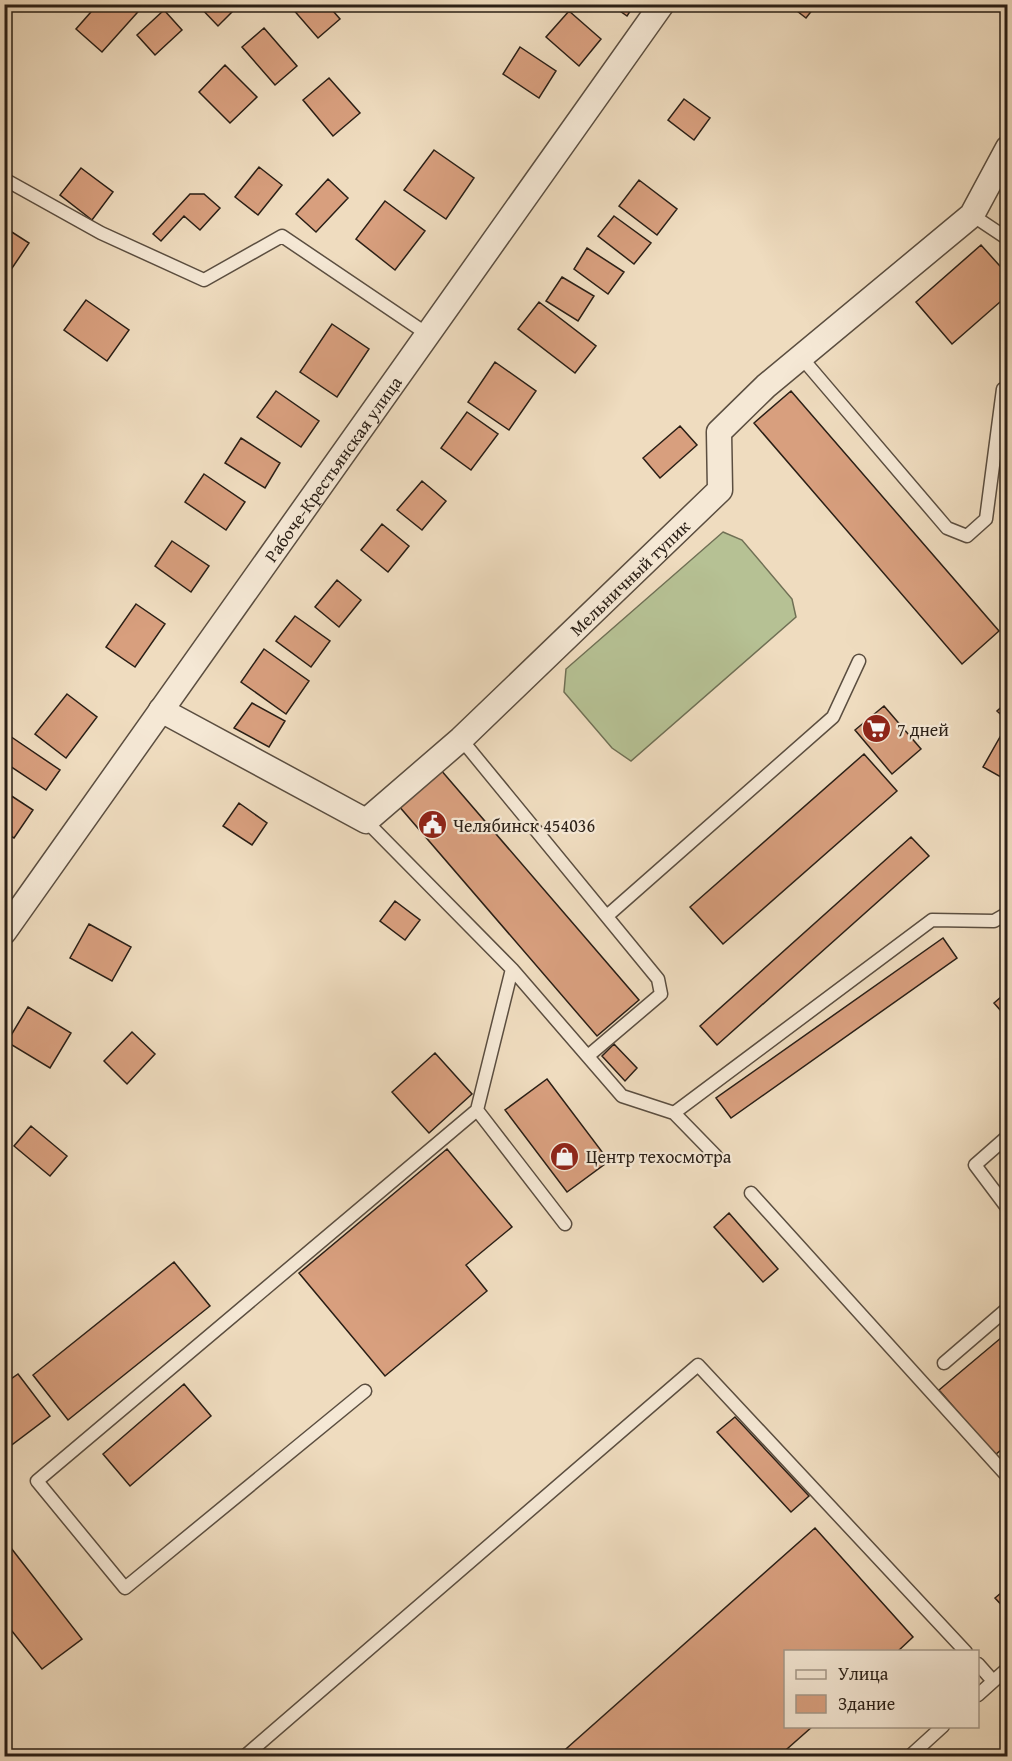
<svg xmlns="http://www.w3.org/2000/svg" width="1012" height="1761" font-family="'Gentium Book Plus',serif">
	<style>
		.pitch { fill: #b6c194; stroke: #707055; stroke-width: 1.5 }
		.building { fill: #d89f7e; stroke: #2a1f16; stroke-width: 1.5 }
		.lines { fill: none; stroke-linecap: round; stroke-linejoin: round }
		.service-casing { stroke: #5b4e40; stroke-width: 15 }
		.minor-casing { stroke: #5b4e40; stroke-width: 27 }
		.service { stroke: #f5e8d5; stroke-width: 12 }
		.minor { stroke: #f5e8d5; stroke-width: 24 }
		.labels { text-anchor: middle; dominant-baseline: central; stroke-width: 4.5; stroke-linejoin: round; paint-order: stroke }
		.street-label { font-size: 18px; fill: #2a1f16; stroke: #f5e8d5 }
		.poi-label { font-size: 18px; fill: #2a1f16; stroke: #f5e8d5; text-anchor: start }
	</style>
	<rect width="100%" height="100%" fill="#efdcbf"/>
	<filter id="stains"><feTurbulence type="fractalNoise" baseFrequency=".00333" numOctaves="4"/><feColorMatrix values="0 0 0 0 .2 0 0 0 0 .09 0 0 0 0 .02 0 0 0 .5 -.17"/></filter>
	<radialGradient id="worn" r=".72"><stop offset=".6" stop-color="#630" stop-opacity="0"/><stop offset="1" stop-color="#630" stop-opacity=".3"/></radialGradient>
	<path class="pitch" d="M723 532 742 540 792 599 796 617 631 761 612 748 564 692 566 669Z"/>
	<path class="building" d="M98 4H145L102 52 76 29Z
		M197 4H240L218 26Z
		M293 4H327L340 19 318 38 291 7Z
		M610 4H635L627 16Z
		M788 4H817L806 18Z
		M164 10 182 30 155 55 137 35Z
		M569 11 601 39 579 66 546 37Z
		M264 28 297 66 275 85 242 47Z
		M520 47 556 71 539 98 503 74Z
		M225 65 257 97 230 123 199 92Z
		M329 78 360 113 333 136 303 100Z
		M684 99 710 118 694 140 668 120Z
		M434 150 474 178 446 219 404 190Z
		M259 167 282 185 258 215 235 197Z
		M81 168 113 192 92 220 60 195Z
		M328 179 348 198 316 232 296 214Z
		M639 180 677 209 657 235 619 206Z
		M190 194H204L220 208 200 230 184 216 161 241 153 234Z
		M385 201 425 231 395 270 356 239Z
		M614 216 651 243 634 264 598 236Z
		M4 227 29 243 6 277 4 276Z
		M981 245 1008 275V295L952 344 916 302Z
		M587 248 624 272 608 294 574 269Z
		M562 277 594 296 578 321 546 301Z
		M86 300 129 330 107 361 64 330Z
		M539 302 596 346 575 373 518 329Z
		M332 324 369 349 337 397 300 372Z
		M495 362 536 391 509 430 468 402Z
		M276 391 319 421 301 447 257 417Z
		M791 391 999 631 962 664 754 423Z
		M467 412 498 434 471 470 441 448Z
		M680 426 697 445 660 478 643 458Z
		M241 438 280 463 265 488 225 463Z
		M204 474 245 502 226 530 185 502Z
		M422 481 446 501 422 530 397 510Z
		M382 524 409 546 388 572 361 550Z
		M172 541 209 566 191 592 155 566Z
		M337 580 361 600 339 627 315 607Z
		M136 604 165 624 135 667 106 647Z
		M295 616 330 641 311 667 276 641Z
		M264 649 309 681 286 714 241 682Z
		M67 694 97 717 66 758 35 734Z
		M1008 701V721L997 711Z
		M252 703 285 721 269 747 234 728Z
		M884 706 921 749 892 774 855 730Z
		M4 732 60 770 46 790 4 762Z
		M1000 737 1008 741V781L983 767Z
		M864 754 897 791 723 944 690 907Z
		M440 769 639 1000 597 1036 398 805Z
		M4 791 33 810 14 838 4 832Z
		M239 803 267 823 252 845 223 826Z
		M911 837 929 856 717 1045 700 1026Z
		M395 901 420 920 405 940 380 921Z
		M89 924 131 947 112 981 70 958Z
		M943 938 957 958 731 1118 716 1098Z
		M1008 991V1019L994 1003Z
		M28 1007 71 1033 50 1068 7 1042Z
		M132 1032 155 1054 127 1084 104 1061Z
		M614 1044 637 1068 625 1081 602 1056Z
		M435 1053 472 1094 429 1133 392 1092Z
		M547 1079 609 1161 567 1192 505 1110Z
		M31 1126 67 1156 50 1176 14 1146Z
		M447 1149 512 1227 466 1265 487 1291 385 1376 299 1273Z
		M729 1213 778 1269 763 1282 714 1227Z
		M174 1262 210 1306 68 1420 33 1375Z
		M1008 1332V1444L995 1455 939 1390Z
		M18 1374 50 1416 9 1447 4 1442V1384Z
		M184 1384 211 1416 130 1486 103 1454Z
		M735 1417 809 1496 791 1512 717 1432Z
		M815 1528 913 1637 897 1652H786V1726H813L779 1756H558Z
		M4 1539 82 1639 42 1669 4 1621Z
		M1008 1587V1612L995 1598Z"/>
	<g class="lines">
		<defs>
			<path id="service" d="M4 179 101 233 204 280 282 236 430 336
				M972 215 1008 239
				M801 357 947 528 967 536 986 519 1003 389
				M461 739 658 979 661 994 588 1056
				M366 821 512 969 622 1096 674 1113 932 920 994 921 1008 913
				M607 916 833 717 859 661
				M512 969 477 1110 565 1224
				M674 1113 716 1156
				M1008 1136 975 1165 1008 1209
				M751 1193 1008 1477
				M944 1363 1008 1308
				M365 1391 125 1588 37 1481 477 1110
				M978 1664 993 1681
				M978 1695 1008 1668
				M245 1756 698 1365 966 1652
				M910 1756 943 1726"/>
			<g id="minor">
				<path id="s1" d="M161 710 366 821 461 739 720 490 719 432 766 386 972 215 1008 148"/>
				<path id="s2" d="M4 932 662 4"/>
			</g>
		</defs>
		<use href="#service" class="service-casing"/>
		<use href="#minor" class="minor-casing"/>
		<use href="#service" class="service"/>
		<use href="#minor" class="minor"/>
	</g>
	<defs>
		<symbol id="supermarket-disc" viewBox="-11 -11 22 22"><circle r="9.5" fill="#8f2418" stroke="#f5e8d5"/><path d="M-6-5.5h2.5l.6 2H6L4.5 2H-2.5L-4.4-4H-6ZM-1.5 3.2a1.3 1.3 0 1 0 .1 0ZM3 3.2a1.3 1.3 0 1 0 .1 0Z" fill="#fff"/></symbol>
		<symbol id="civic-disc" viewBox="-11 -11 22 22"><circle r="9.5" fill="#8f2418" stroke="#f5e8d5"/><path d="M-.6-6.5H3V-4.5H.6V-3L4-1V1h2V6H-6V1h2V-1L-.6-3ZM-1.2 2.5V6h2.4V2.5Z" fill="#fff"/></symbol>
		<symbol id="shop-disc" viewBox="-11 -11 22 22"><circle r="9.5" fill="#8f2418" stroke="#f5e8d5"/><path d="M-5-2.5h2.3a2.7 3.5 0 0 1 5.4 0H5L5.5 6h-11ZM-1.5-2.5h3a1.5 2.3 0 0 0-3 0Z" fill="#fff"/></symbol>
	</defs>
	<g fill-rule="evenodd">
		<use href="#supermarket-disc" x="860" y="712" width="33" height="33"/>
		<use href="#civic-disc" x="416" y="808" width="33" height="33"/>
		<use href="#shop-disc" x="548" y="1140" width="33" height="33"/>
	</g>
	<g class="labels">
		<g class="street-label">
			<text stroke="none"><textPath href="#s2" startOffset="568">Рабоче-Крестьянская улица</textPath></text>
			<text stroke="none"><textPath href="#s1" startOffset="592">Мельничный тупик</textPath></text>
		</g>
		<g class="poi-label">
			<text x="897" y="729">7 дней</text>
			<text x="453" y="825">Челябинск 454036</text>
			<text x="586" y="1156">Центр техосмотра</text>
		</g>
	</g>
	<rect width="1012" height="1761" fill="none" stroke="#efdcbf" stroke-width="24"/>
	<rect x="6" y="6" width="1000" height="1749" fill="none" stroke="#2a1f16" stroke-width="3"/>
	<rect x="12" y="12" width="988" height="1737" fill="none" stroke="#2a1f16" stroke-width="1.5"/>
	<rect x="784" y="1650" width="195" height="78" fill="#f5e8d5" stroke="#a49889" stroke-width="1.5"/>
	<rect x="796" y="1670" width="30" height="9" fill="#f5e8d5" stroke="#a49889" stroke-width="1.5"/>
	<text x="838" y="1680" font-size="18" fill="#2a1f16">Улица</text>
	<rect x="796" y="1695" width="30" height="18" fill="#d89f7e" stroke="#a49889" stroke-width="1.5"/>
	<text x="838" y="1710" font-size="18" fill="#2a1f16">Здание</text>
	<rect width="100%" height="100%" filter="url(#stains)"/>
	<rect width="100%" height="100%" fill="url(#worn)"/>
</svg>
